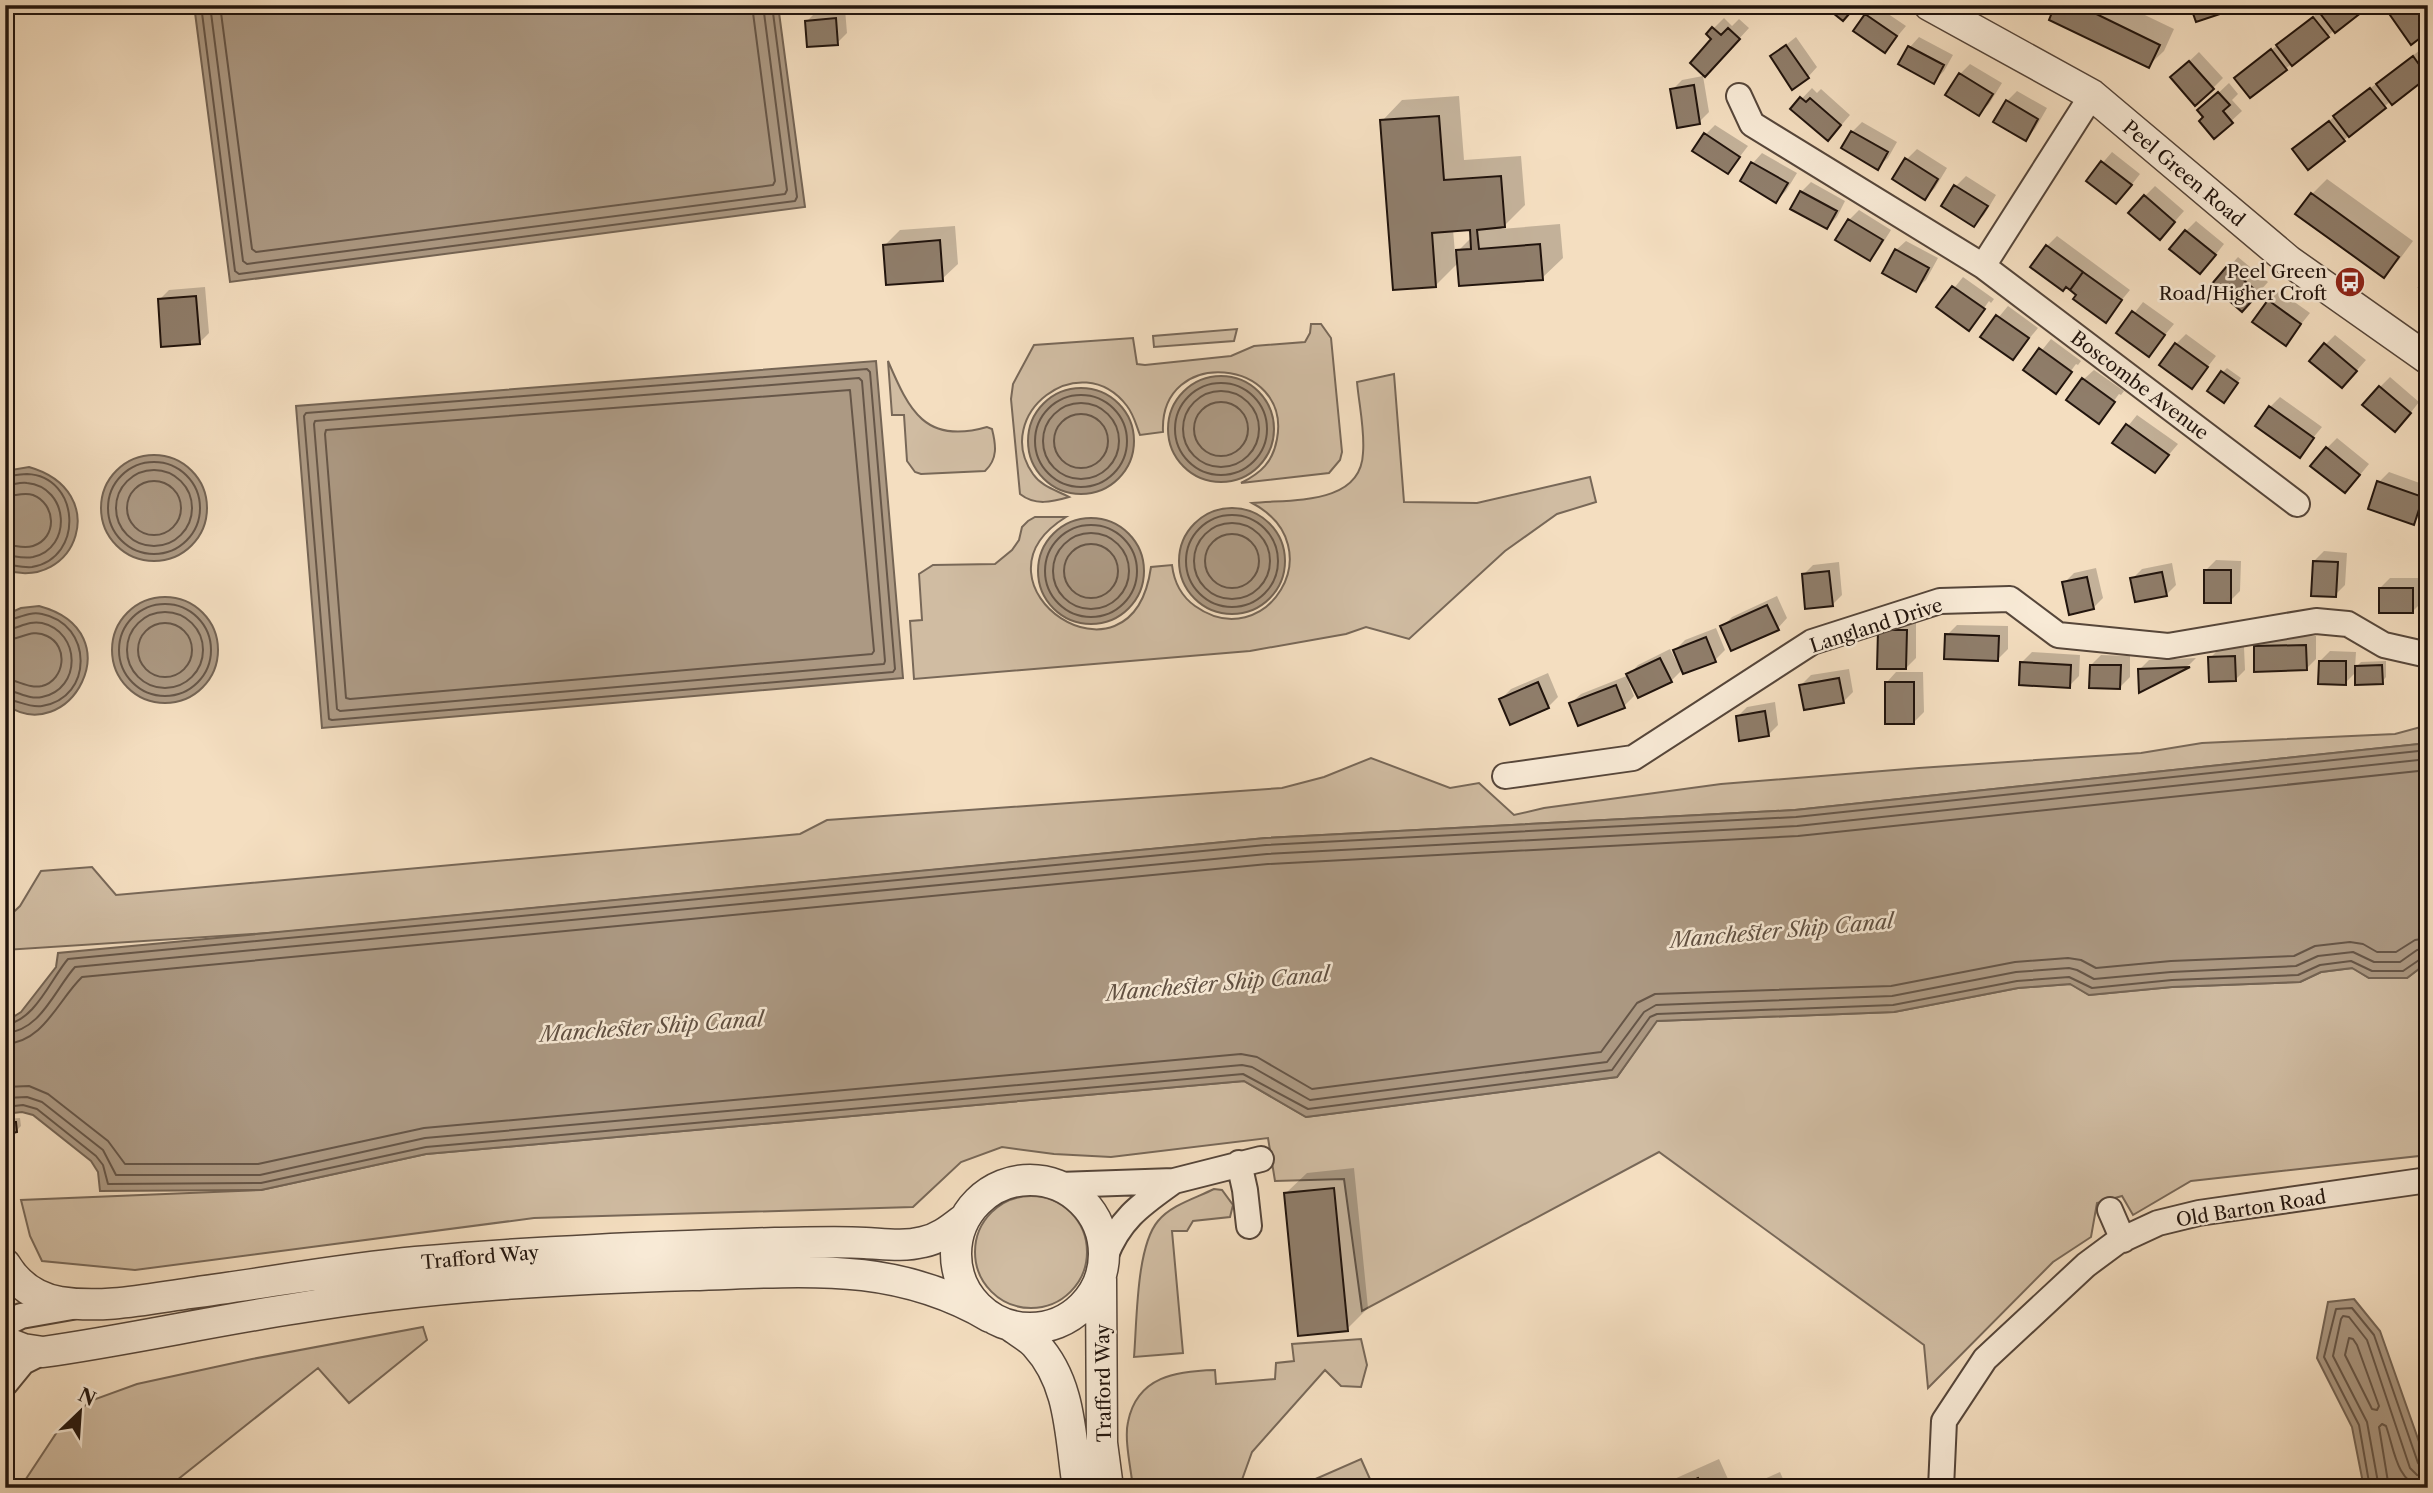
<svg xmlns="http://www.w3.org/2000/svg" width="2433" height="1493" viewBox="0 0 2433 1493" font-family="'Libre Caslon Text',serif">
	<rect width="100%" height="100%" fill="#f4dec0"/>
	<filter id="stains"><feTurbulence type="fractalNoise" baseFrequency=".00286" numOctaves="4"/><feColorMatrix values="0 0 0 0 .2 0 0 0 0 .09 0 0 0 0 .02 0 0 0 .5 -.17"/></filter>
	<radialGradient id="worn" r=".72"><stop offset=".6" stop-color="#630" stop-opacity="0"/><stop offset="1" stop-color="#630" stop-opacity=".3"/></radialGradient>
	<path fill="#d0bca2" stroke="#786858" stroke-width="2" d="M1311 324H1321L1331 338 1342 452 1340 460 1329 473 1241 483C1261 473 1273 462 1277 439 1292 358 1159 345 1163 432L1140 435C1136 425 1134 415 1127 406 1080 345 991 415 1033 474 1042 487 1056 490 1069 497 1052 502 1035 506 1020 494L1011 399 1013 384 1034 345 1133 338 1137 364 1145 365 1231 356 1254 346 1305 342 1310 333Z
		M1237 329 1234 341 1154 347 1153 336Z
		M888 361C909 410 925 445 987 427L992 429C996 445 998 459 985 471L921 474 915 472 907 461 904 415H892Z
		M1394 374 1404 502 1477 503 1590 477 1596 502 1557 514 1505 551 1409 639 1366 627 1346 634 1250 651 914 679 910 621 922 620 919 574 933 565 995 564 1012 550 1019 540 1022 527 1028 521 1035 517H1066C958 584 1132 703 1151 567L1172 565C1174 582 1181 596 1195 606 1265 656 1335 547 1252 503 1290 499 1361 506 1363 453 1365 430 1359 405 1357 382Z
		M2428 725V743L1795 810 1266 838 283 932 5 950V920L20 906 41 871 92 867 116 895 800 834 827 820 1282 788 1324 777 1371 758 1450 788 1479 783 1514 815 1544 808 1721 784 1919 768 2141 753 2202 743 2395 734Z
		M2428 962V1155L2191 1181 2133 1215 2122 1196 2097 1203 2091 1237 2053 1262 1928 1388 1924 1345 1659 1152 1362 1311 1344 1179 1275 1181 1268 1138 1111 1157 1054 1154 1002 1147 961 1162 913 1207 534 1218 135 1270 42 1261 30 1236 21 1200 261 1190 426 1154 1244 1081 1306 1117 1617 1077 1656 1021 1894 1012 2018 988 2071 984 2089 995 2172 987 2300 982 2321 972 2353 968 2369 978H2407Z
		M1214 1189 1222 1190 1233 1205 1230 1217 1193 1221 1187 1231H1172L1183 1353 1134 1357C1137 1322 1136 1247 1158 1221 1171 1205 1196 1198 1214 1189Z
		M975 1252a56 56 0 1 1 112 0a56 56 0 1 1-112 0Z
		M423 1327 427 1340 349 1403 318 1368 167 1488H20L59 1429 90 1401 137 1384 252 1359Z
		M1361 1339 1367 1365 1361 1387 1341 1386 1325 1370 1252 1452 1239 1488H1133C1131 1469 1124 1439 1128 1422 1137 1376 1177 1371 1215 1370L1216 1384 1275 1379 1276 1363 1294 1361 1292 1344Z
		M1361 1459 1374 1488H1295Z"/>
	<path fill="#ac9983" stroke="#746454" stroke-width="2" d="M194 5H778L805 207 230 282Z
		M876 361 903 678 322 728 296 406Z
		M1168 429a53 53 0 1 1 106 0a53 53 0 1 1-106 0Z
		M1028 441a53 53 0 1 1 106 0a53 53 0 1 1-106 0Z
		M101 508a53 53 0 1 1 106 0a53 53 0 1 1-106 0Z
		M29 467C113 491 77 592 5 570V471Z
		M1179 561a53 53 0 1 1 106 0a53 53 0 1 1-106 0Z
		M1038 571a53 53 0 1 1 106 0a53 53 0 1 1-106 0Z
		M112 650a53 53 0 1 1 106 0a53 53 0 1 1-106 0Z
		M39 606C136 632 68 750 5 704V615L21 608Z
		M2428 743V962L2407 978H2369L2352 968 2321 972 2300 982 2172 987 2089 995 2070 984 2018 988 1894 1012 1657 1021 1617 1077 1306 1117 1244 1081 426 1154 261 1190 100 1191 98 1172 91 1161 33 1115 22 1112 5 1114V1018L13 1017 21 1012 56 967 58 953 1266 838 1795 810Z
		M2354 1299 2380 1331 2424 1456 2425 1488H2364L2352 1427 2317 1358 2328 1302Z"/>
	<path fill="#0003" fill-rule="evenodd" d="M1875 5 1906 26 1885 51 1855 30Z
		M2057 5H2124L2174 29 2164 51 2148 66Z
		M2386 5H2428V30Z
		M2324 8 2334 30 2328 36 2285 69 2236 78Z
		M845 9 847 33 837 43 807 21 817 11Z
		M1724 18 1732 26 1739 19 1749 28 1715 65 1714 39 1708 34Z
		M1796 37 1817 67 1808 77 1772 56Z
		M1919 37 1953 55 1944 71 1934 81 1901 63 1910 47Z
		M2424 47 2428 53V75L2391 101 2344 140 2295 149 2346 107Z
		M2199 52 2223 78 2213 88 2182 68Z
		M1970 64 2002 83 1989 104 1979 114 1948 94 1960 74Z
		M1703 76 1709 112 1699 122 1672 90 1682 80Z
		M2229 83 2238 94 2232 100 2242 111 2214 137 2205 117 2210 101Z
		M1812 88 1817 93 1821 89 1850 115 1838 129 1792 109Z
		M2017 91 2047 108 2035 129 2025 139 2007 101Z
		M1459 96 1464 160 1521 156 1525 205 1501 229 1560 224 1563 258 1542 278 1459 262 1436 285 1382 121 1402 100ZM1471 228 1472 237 1455 254 1453 229Z
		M1862 122 1897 142 1888 158 1878 167 1843 147 1852 132Z
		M1715 125 1748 146 1728 172 1705 135Z
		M1917 149 1947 168 1935 188 1925 198 1894 178 1907 159Z
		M2112 152 2140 174 2126 192 2088 180Z
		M1762 153 1797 173 1786 191 1776 201 1742 180 1753 163Z
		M1966 176 1996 195 1984 215 1974 225 1943 205 1956 186Z
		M2327 179 2413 241 2399 260 2383 276 2312 194Z
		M1811 182 1845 201 1837 217 1827 227 1801 192Z
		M2155 186 2184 211 2169 228 2145 196Z
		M1859 210 1891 230 1879 249 1870 259 1849 220Z
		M2196 221 2224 244 2210 262 2186 231Z
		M955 226 958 264 942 279 885 245 900 230Z
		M2057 236 2130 290 2105 320 2078 294 2047 246Z
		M1906 241 1938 258 1926 280 1916 289 1896 250Z
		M2238 257 2268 282 2252 300 2213 285Z
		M1963 277 1994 299 1991 303 1989 301 1975 321H1977L1969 329 1939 307Z
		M205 287 209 333 199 343 159 300 169 290Z
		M2279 291 2310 313 2286 343 2269 301Z
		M2143 302 2174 324 2149 354 2119 333Z
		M2008 306 2038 328 2013 358 1983 336Z
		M2186 334 2216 356 2192 387 2176 344Z
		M2335 335 2366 360 2352 376 2325 345Z
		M2051 339 2081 361 2078 365 2076 364 2062 383H2065L2056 391 2026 370Z
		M2227 368 2241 378 2228 396 2223 372Z
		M2094 370 2124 391 2121 395 2119 394 2105 413H2108L2099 422 2084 379Z
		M2390 377 2419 402 2405 420 2380 387Z
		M2280 397 2322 427 2299 455 2270 407Z
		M2137 415 2178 444 2155 471 2115 442Z
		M2428 435V451L2420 447Z
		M2337 438 2369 464 2355 481 2327 448Z
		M2389 472 2428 486V500L2423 513 2413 523 2379 482Z
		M2324 551 2347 553 2345 585 2335 595 2314 561Z
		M2216 560 2241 561 2240 591 2230 601 2206 570Z
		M1839 562 1842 595 1832 605 1803 575 1813 565Z
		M2172 563 2176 585 2166 595 2132 579 2142 569Z
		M2096 568 2103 598 2093 608 2064 583 2074 573Z
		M2390 578H2422V602L2412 612 2380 588Z
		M1777 596 1787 618 1778 628 1722 627 1732 617Z
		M1916 620V658L1906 668 1880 630Z
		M1957 625 2008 626V649L1998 659 1947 635Z
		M1716 628 1725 650 1715 660 1683 669 1671 681 1627 678 1634 696 1624 706 1571 703 1581 694 1629 675 1638 665 1670 649 1680 668 1682 667 1675 650 1685 640Z
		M2316 636V659L2306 669 2255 647 2265 637Z
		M2244 647 2245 670 2235 680 2210 658 2220 648Z
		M2330 651 2356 652 2355 668 2361 662 2386 661V677L2382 682 2357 671 2345 683 2320 661Z
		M2032 652 2080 655 2079 676 2069 686 2022 662Z
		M2101 655 2130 656V677L2120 687 2091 665Z
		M2196 658 2189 665 2140 690 2139 670 2149 660Z
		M1849 669 1853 692 1843 702 1801 685 1811 675Z
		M1896 672H1923L1924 712 1914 722 1887 682Z
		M1548 673 1558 697 1548 707 1501 699 1511 689Z
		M1775 702 1778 725 1768 735 1737 717 1747 707Z
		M20 1118 21 1126 17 1130 5 1133V1119Z
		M1354 1168 1368 1308 1347 1329 1286 1193 1307 1173Z
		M1719 1459 1732 1488H1664L1672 1480Z
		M1780 1472 1787 1488H1744Z"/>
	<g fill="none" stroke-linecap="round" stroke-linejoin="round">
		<path stroke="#665648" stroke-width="2" d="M201 5 235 271 239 274 795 201 797 197 772 5
			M210 5 243 261 247 264 785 194 787 190 763 5
			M220 5 252 249 256 252 773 185 775 181 752 5
			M867 369 870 372 895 669 893 672 332 720 329 719 304 416 306 413Z
			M859 378 862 381 885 661 884 664 340 711 337 709 314 424 315 421Z
			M1175 429a46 46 0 1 1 92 0a46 46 0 1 1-92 0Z
			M850 390 874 651 872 654 350 699 346 698 325 434 326 430Z
			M1183 429a38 38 0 1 1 76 0a38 38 0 1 1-76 0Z
			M1035 441a46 46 0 1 1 92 0a46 46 0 1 1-92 0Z
			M1194 429a27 27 0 1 1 54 0a27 27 0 1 1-54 0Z
			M1043 441a38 38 0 1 1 76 0a38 38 0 1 1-76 0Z
			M1054 441a27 27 0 1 1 54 0a27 27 0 1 1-54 0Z
			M108 508a46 46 0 1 1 92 0a46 46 0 1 1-92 0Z
			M116 508a38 38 0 1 1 76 0a38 38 0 1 1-76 0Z
			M5 477C12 476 19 474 27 474 80 476 85 558 32 567 23 568 14 565 5 564
			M127 508a27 27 0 1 1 54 0a27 27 0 1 1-54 0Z
			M5 485C12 485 20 482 27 483 69 487 73 548 33 557 23 559 15 556 5 555
			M5 496C15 496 24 492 33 495 56 504 58 538 33 546 23 549 15 545 5 545
			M1186 561a46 46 0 1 1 92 0a46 46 0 1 1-92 0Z
			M1194 561a38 38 0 1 1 76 0a38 38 0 1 1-76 0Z
			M1045 571a46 46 0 1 1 92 0a46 46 0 1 1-92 0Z
			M1053 571a38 38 0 1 1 76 0a38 38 0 1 1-76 0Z
			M1205 561a27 27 0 1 1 54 0a27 27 0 1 1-54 0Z
			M1064 571a27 27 0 1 1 54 0a27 27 0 1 1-54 0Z
			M119 650a46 46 0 1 1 92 0a46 46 0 1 1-92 0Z
			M127 650a38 38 0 1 1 76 0a38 38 0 1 1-76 0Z
			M5 621C18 619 28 611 42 614 93 624 94 698 42 706 28 708 18 700 5 699
			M138 650a27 27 0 1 1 54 0a27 27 0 1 1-54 0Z
			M5 630C18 629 28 620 42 623 81 632 82 689 42 697 28 700 18 691 5 690
			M5 640C20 640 32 628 47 636 69 646 65 680 42 686 29 689 18 680 5 679
			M5 1024C34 1023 52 977 68 959L1266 845 1796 817 2428 750
			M5 1033C40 1032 55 989 75 967L1267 854 1797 826 2428 759
			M5 1044C44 1042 58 1000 82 977L1268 864 1798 836 2428 770
			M5 1087 29 1086 48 1094 108 1141 125 1164H258L424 1128 1241 1054 1257 1057 1312 1089 1601 1052 1637 1003 1655 994 1891 986 2015 962 2068 958 2081 960 2096 968 2171 961 2294 956 2315 946 2350 942 2363 944 2377 952H2396L2415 940 2428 938
			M5 1098 27 1097 42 1102 103 1150 116 1175H260L425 1138 1242 1065 1252 1067 1310 1100 1607 1062 1644 1012 1656 1005 1892 996 2016 972 2069 968 2077 970 2094 979 2171 972 2296 966 2318 956 2353 952 2374 962H2400L2417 950 2428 948
			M5 1107 23 1105 37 1109 96 1156 103 1165 108 1184 261 1183 426 1147 1243 1074 1308 1109 1612 1070 1650 1017 1657 1014 1893 1005 2017 981 2069 977 2092 988 2172 980 2298 975 2320 965 2351 961 2372 971H2403L2422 958 2428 957
			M2349 1338 2353 1339 2357 1345 2379 1406 2377 1410 2372 1409 2345 1355Z
			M2370 1488 2359 1425 2324 1357 2336 1309 2352 1308 2374 1335 2418 1463 2422 1468 2428 1469
			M2379 1488 2367 1422 2333 1356 2341 1319 2343 1316 2349 1317 2367 1340 2410 1468 2417 1475 2428 1477
			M2389 1488 2379 1427 2382 1424 2386 1426C2394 1448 2396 1481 2422 1488"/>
	</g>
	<path fill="#8f7d6a" stroke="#21140d" stroke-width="2" d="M1823 5H1855L1856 6 1843 21Z
		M2055 5H2078L2160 45 2149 68 2049 20Z
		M2190 5H2244V6L2196 22Z
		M2328 5H2371L2335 33 2319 12Z
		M2383 5H2414L2428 23V32L2411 45Z
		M1865 14 1897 36 1885 53 1853 31Z
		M2313 17 2329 37 2292 66 2276 45Z
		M836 18 838 45 807 47 805 21Z
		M1712 27 1721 35 1728 28 1740 39 1705 77 1690 63 1711 39 1706 34Z
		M1786 45 1809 78 1792 90 1770 56Z
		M1908 46 1944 65 1934 84 1898 64Z
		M2271 49 2287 70 2250 98 2234 78Z
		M2413 56 2428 77 2392 105 2376 84Z
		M2189 61 2214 89 2195 106 2170 77Z
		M1959 73 1993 94 1979 116 1945 95Z
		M1694 85 1700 124 1677 128 1670 89Z
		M2370 88 2386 108 2349 137 2333 116Z
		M2218 92 2230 105 2223 111 2233 123 2214 139 2199 121 2203 117 2197 110Z
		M1800 97 1806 102 1810 98 1841 125 1828 141 1790 109Z
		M2006 100 2038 119 2026 141 1993 122Z
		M1439 116 1444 180 1501 176 1505 227 1477 230 1479 249 1540 244 1543 280 1459 286 1456 250 1471 249 1470 230 1432 233 1436 287 1393 290 1380 120Z
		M2329 121 2345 141 2308 170 2292 149Z
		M1851 131 1888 152 1878 170 1841 148Z
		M1704 133 1740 157 1728 174 1692 151Z
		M1905 158 1938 179 1925 200 1892 179Z
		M2101 161 2132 185 2116 204 2086 181Z
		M1751 162 1788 183 1776 203 1740 181Z
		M1954 185 1988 206 1974 227 1941 206Z
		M1800 191 1837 211 1827 229 1790 209Z
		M2311 193 2399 257 2384 278 2295 214Z
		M2144 195 2175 222 2160 240 2128 213Z
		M1848 219 1883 240 1870 261 1835 240Z
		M2185 230 2216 255 2200 274 2169 249Z
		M940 240 943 281 886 285 883 245Z
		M2046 245 2083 272 2070 290 2066 287 2063 291 2030 267Z
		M1895 249 1929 268 1916 292 1882 273Z
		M2428 249V290L2419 287Z
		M2227 266 2259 293 2242 312 2211 285Z
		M2083 272 2122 300 2106 323 2073 299 2076 295 2070 290Z
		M1952 286 1985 309 1969 331 1936 307Z
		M196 296 200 344 161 347 158 299Z
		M2268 300 2301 324 2286 346 2252 322Z
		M2132 311 2165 335 2149 357 2116 333Z
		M1996 315 2029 338 2013 360 1980 337Z
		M2175 343 2208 367 2192 389 2159 365Z
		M2324 343 2357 371 2342 388 2309 361Z
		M2039 348 2072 372 2056 394 2023 370Z
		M2221 371 2238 383 2224 403 2207 391Z
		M2082 378 2115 402 2099 424 2066 400Z
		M2379 386 2411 413 2395 432 2362 405Z
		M2269 406 2314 438 2300 458 2255 426Z
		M2126 424 2169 455 2155 473 2112 443Z
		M2326 447 2360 475 2345 493 2310 466Z
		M2377 481 2423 497 2414 525 2368 509Z
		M2313 561 2338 562 2336 597 2311 596Z
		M2204 570H2231V603H2204Z
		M1829 571 1833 606 1805 609 1802 574Z
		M2162 572 2167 596 2135 602 2130 578Z
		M2087 577 2094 609 2069 615 2062 582Z
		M2379 588H2413V613H2379Z
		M1767 605 1779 630 1731 651 1720 626Z
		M1878 630H1907L1906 669H1877Z
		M1945 634 1999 636 1998 661 1944 659Z
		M1706 637 1716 662 1683 674 1673 650Z
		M2306 645 2307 670 2254 672V646Z
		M2235 656 2236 681 2209 682 2208 657Z
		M1660 658 1672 682 1638 698 1626 674Z
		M2319 661H2346V685L2318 684Z
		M2020 662 2071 665 2070 688 2019 685Z
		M2090 665H2121L2120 689 2089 688Z
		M2382 665 2383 684 2355 685V666Z
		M2190 667 2139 693 2138 669Z
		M1839 678 1844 703 1804 710 1799 685Z
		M1538 682 1549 708 1510 725 1499 699Z
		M1885 682H1914V724H1885Z
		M1616 685 1625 708 1578 726 1569 703Z
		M1765 711 1769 736 1739 741 1736 716Z
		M5 1122H16L17 1132 5 1135Z
		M1334 1188 1348 1331 1298 1336 1284 1193Z
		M1698 1478 1703 1488H1677Z"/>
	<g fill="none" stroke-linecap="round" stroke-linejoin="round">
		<g stroke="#56463a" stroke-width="28">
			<path id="minor" d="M1739 96 1752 124 1983 266 2297 504
				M1983 266 2092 95
				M1505 776 1633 758 1812 642 1940 601 2010 599 2058 635 2168 646 2316 621 2348 624 2384 645 2428 655
				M1239 1163 1245 1190 1249 1226
				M1059 1185 1174 1181 1261 1159
				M2110 1210 2123 1240
				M1105 1257C1120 1218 1142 1204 1174 1181
				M5 1324 21 1316 72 1307
				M5 1384 23 1362 43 1352
				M1941 1488 1944 1421 1985 1359 2086 1265 2117 1242 2158 1223 2199 1213 2428 1180"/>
		</g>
		<g stroke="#56463a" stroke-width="33">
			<path id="tertiary" d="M1929 5 2092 95 2289 261 2428 359
				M956 1254a74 74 0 1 1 148 0a74 74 0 1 1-148 0Z
				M5 1264C17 1284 36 1298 60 1302 103 1309 148 1299 191 1293 266 1283 341 1269 416 1262 536 1251 655 1247 775 1243 805 1243 836 1241 865 1243 885 1244 903 1247 923 1242 939 1239 951 1229 964 1219
				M1101 1279 1102 1443 1108 1488
				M1011 1326C1019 1332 1030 1338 1036 1345 1072 1384 1070 1438 1078 1488
				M5 1342 23 1349 43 1352C128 1340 212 1321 298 1308 428 1286 560 1279 692 1275 800 1272 893 1260 990 1317"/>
		</g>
		<use href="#minor" stroke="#f8ead6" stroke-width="24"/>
		<use href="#tertiary" stroke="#f8ead6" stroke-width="30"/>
	</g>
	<defs>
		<g id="bus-disc" transform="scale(1.575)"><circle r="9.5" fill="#8f2418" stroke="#f8ead6"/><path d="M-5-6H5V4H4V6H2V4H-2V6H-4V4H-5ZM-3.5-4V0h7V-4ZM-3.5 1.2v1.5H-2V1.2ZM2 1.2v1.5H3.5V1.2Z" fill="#fff"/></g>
	</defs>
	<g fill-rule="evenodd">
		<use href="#bus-disc" x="2350" y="282"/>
	</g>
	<g text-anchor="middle" stroke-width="5" stroke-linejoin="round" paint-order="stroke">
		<g font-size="19" fill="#21140d" stroke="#f8ead6">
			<text transform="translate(2184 173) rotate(40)" y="7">Peel Green Road</text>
			<text transform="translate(2140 385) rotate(37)" y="7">Boscombe Avenue</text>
			<text transform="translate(1876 625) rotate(-18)" y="7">Langland Drive</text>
			<text transform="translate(2251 1208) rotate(-9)" y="7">Old Barton Road</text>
			<text transform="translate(480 1257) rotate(-5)" y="7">Trafford Way</text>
			<text transform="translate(1103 1383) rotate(-91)" y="7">Trafford Way</text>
		</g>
		<g font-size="19" fill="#21140d" stroke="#f8ead6" text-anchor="end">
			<text x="2327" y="278">Peel Green<tspan x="2327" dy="22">Road/Higher Croft</tspan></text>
		</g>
		<g font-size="21" font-style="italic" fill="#605042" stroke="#f8ead6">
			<text transform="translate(1782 931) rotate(-5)" y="7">Manchester Ship Canal</text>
			<text transform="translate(1218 984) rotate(-5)" y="7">Manchester Ship Canal</text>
			<text transform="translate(652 1027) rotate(-4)" y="7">Manchester Ship Canal</text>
		</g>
	</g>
	<rect width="2433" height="1493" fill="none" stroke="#f4dec0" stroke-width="28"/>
	<rect x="7" y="7" width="2419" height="1479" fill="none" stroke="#21140d" stroke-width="3.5"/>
	<rect x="14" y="14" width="2405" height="1465" fill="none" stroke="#21140d" stroke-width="2"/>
	<g transform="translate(80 1412) rotate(25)" stroke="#f8ead6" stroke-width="5" paint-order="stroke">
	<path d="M0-5L12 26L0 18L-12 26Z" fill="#21140d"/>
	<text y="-10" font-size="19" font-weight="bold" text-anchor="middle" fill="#21140d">N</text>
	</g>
	<rect width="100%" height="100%" filter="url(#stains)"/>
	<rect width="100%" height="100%" fill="url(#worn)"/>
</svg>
